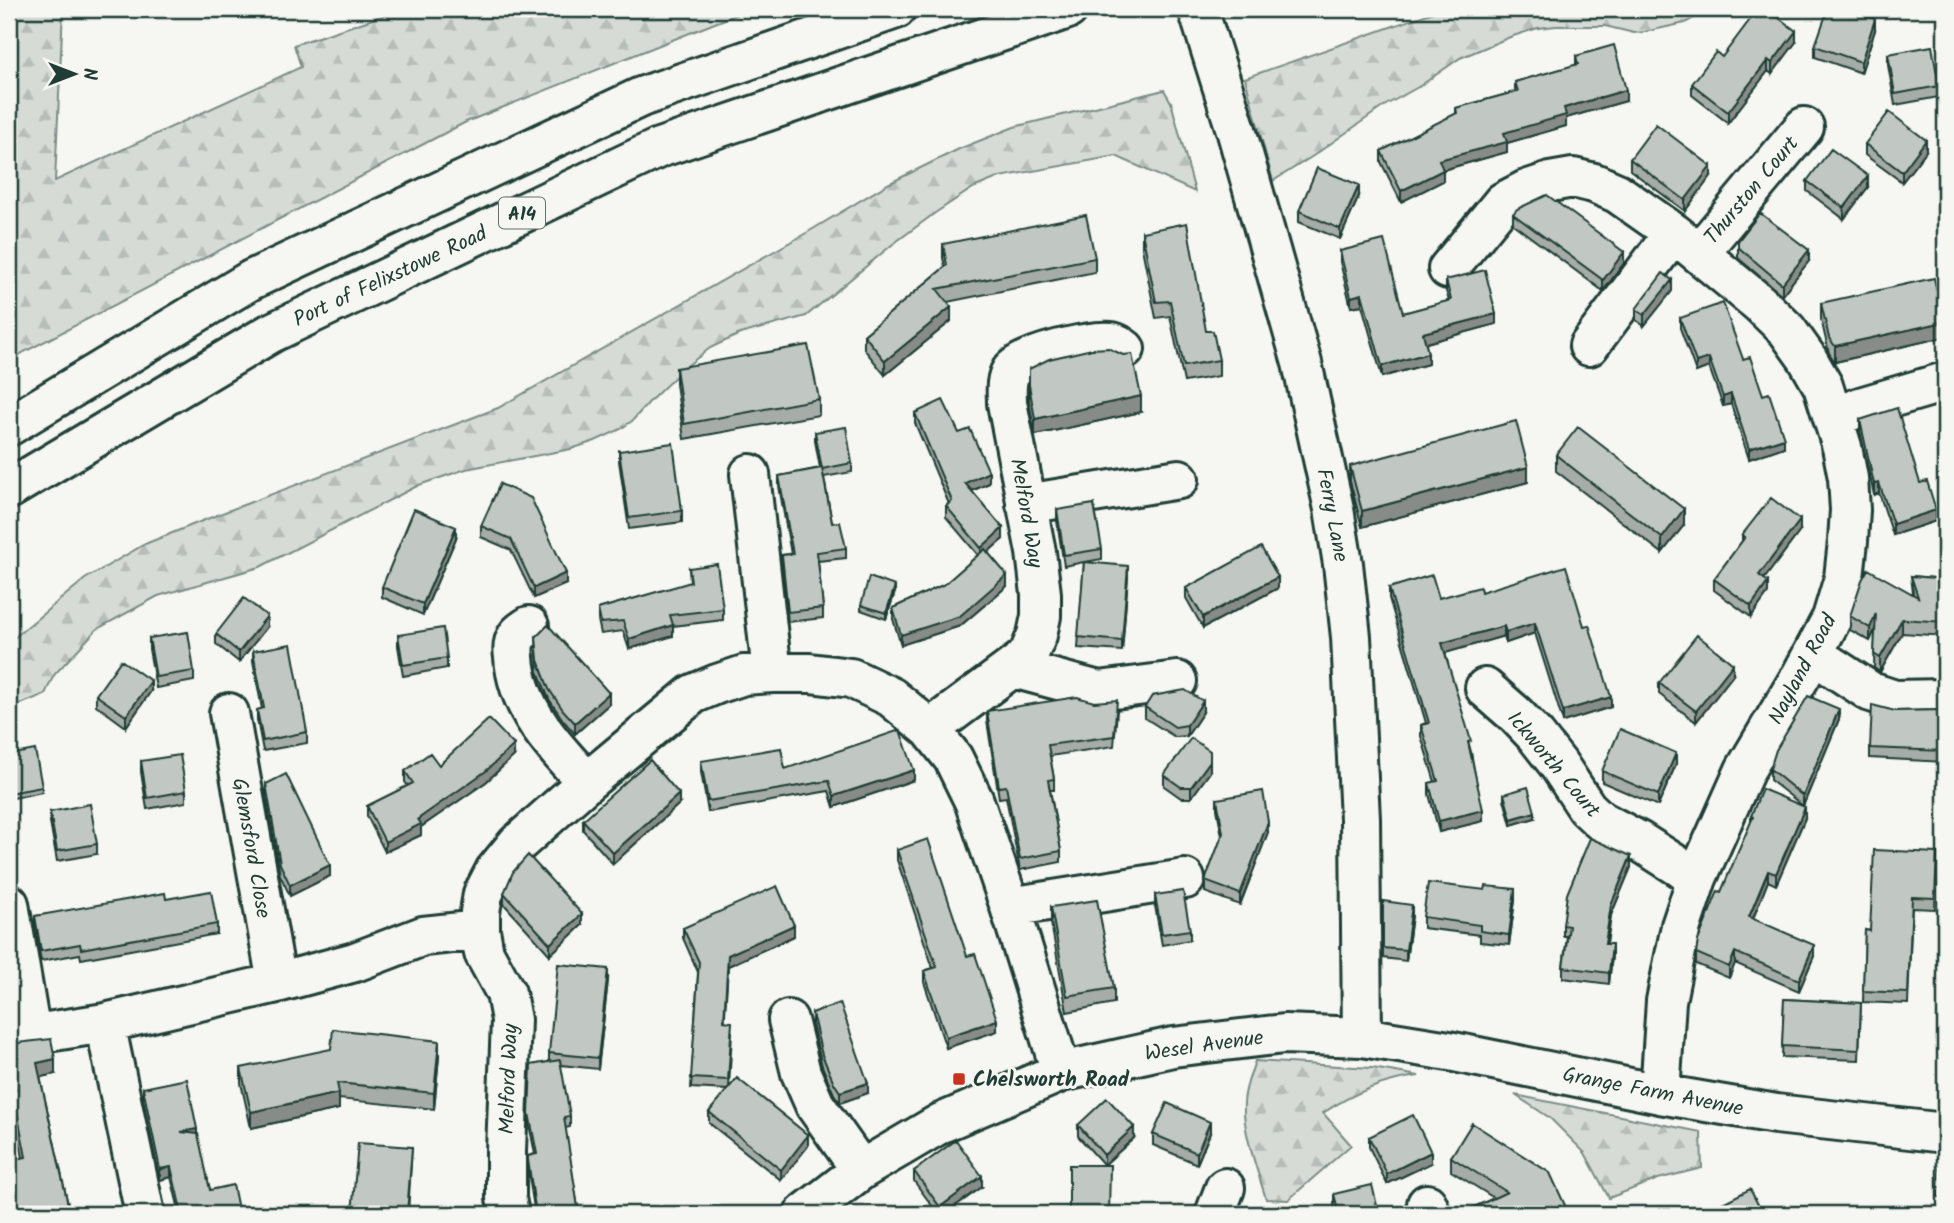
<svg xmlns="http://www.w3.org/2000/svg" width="1954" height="1223" viewBox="0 0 1954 1223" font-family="Kalam,sans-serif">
	<defs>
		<pattern id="forest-firs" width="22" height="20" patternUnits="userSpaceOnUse" patternTransform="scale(1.75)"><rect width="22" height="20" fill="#d6dbd6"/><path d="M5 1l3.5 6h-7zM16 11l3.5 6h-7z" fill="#b7bdb8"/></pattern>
	</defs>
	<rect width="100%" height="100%" fill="#f6f6f2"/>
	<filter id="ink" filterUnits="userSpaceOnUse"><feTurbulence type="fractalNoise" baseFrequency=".0143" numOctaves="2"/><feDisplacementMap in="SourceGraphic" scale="14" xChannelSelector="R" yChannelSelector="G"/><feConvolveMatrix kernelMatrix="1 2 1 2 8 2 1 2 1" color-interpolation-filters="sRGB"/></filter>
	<g filter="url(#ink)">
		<path fill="url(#forest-firs)" stroke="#7a8c85" stroke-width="2" d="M9 9H63L55 181 301 67 294 45 403 9H750L466 122 24 352 9 362V90L13 83 9 46Z
			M1442 9H1709L1685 23 1644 32 1634 33 1605 26H1556L1538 28 1510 37 1460 58 1420 86 1384 106 1313 156 1273 181 1245 78Z
			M1164 90 1171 102 1195 192 1116 156 1000 177 973 188 935 213 893 244 806 316 740 334 710 348 683 369 651 400 632 421 619 430 595 441 571 449 466 469 419 485 260 567 158 596 97 629 54 675 45 694 9 709V642L85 579 145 544 217 515 498 408 808 232 888 184 959 149 1014 127Z
			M1255 1061 1372 1068 1419 1076C1384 1080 1353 1093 1323 1113L1351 1145 1288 1200 1266 1199C1258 1171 1242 1131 1244 1103 1244 1089 1251 1074 1255 1061Z
			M1515 1095 1701 1132 1702 1168 1658 1179 1609 1198 1585 1153 1550 1118Z"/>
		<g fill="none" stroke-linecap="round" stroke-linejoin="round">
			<g stroke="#1f3d34" stroke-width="44">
				<path id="minor" d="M1198 9 1237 133 1302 363 1334 509 1343 564 1351 637 1360 819 1362 1037
					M1699 253 1804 127
					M1448 269 1503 202 1526 190 1550 182 1573 178 1594 183 1617 193 1674 233 1759 303 1787 330 1807 358 1823 386 1842 447 1848 478 1850 510 1848 541 1844 578 1832 618 1802 674 1745 770 1697 878 1681 926 1666 1001 1660 1094
					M1589 346 1674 233
					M1834 418 1860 407 1945 382
					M750 474 772 673
					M1026 504 1179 479
					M529 626C525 629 519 632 517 636 513 642 513 651 514 657 517 708 554 747 587 782
					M1813 654 1871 692 1895 700 1945 699
					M1013 668 1099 691 1177 681
					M1485 688 1515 714 1536 736 1558 764 1587 808 1601 821 1639 841 1697 878
					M229 713 277 983
					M930 729 1028 656 1037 635 1041 616V594L1036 552 1007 403C1007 392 1005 381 1011 371 1022 355 1091 340 1111 342 1117 342 1120 346 1125 349
					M9 904 31 1035
					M1010 907 1185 879
					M788 1020 801 1073 815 1105 861 1170
					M105 1023 145 1214
					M9 1038 105 1023 277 983 355 962 423 936 480 930
					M1427 1204 1431 1214
					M509 1214 506 1198V1151L511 1020 506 993 484 953 480 930V912L483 894 495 871 517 844 587 782 693 694 717 684 744 675 772 673H810L851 678 891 697 930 729 953 758 974 801 1010 907 1061 1072
					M804 1214 861 1170 941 1123 1061 1072 1173 1047 1284 1034 1362 1037 1449 1051 1660 1094 1776 1114 1945 1133
					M1215 1214 1225 1188"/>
			</g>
			<g stroke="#1f3d34" stroke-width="44">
				<path id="highway" d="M9 426 251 280 641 97 896 9
					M9 489 271 333 659 148 1068 9"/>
			</g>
			<use href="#minor" stroke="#f6f6f2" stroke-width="38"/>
			<use href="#highway" stroke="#f6f6f2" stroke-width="38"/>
		</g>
		<path fill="#a6aca8" stroke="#1f3d34" stroke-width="2" d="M1875 30 1861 73 1815 57V46Z
			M1796 42 1772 74 1768 71 1728 123 1692 95V84L1722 57Z
			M1888 54 1939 86V97L1895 105 1888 65Z
			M1576 56 1626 101 1566 118V126L1507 143V152L1443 170V181L1401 202 1381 162V151L1456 114V108L1515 92V82L1576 65Z
			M1865 144 1926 151 1902 182 1865 155Z
			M1630 159 1711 176 1685 211 1630 170Z
			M1807 181 1868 187 1844 219 1807 191Z
			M1359 196 1340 239 1299 222V211Z
			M1513 214 1624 263 1603 291 1513 224Z
			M1142 232 1206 331 1219 360V376L1184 382 1170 316 1156 318 1142 248Z
			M1738 241 1809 261 1782 295 1738 258Z
			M943 244 1095 258V272L947 302 951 321 885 375 864 349V335L945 267 943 258Z
			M1340 251 1403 313 1449 301 1446 291V280L1496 324 1426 343 1428 364 1382 377 1362 305 1351 307 1340 262Z
			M1672 291 1644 326 1636 320V309Z
			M1821 303 1944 337 1835 362 1829 353 1821 319Z
			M1680 318 1743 359 1763 395 1784 447 1749 459 1731 404 1723 406 1709 367 1696 372 1680 328Z
			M676 368 819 399V415L684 439 676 384Z
			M1029 369 1141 412 1035 435 1029 401Z
			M915 413 959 433 989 483 972 491 1003 539 988 552 1007 586 960 626 901 645 893 619V608L945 584 978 555 946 517V506L949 504 915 423Z
			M1860 420 1920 483 1936 521 1893 535 1879 493 1874 495 1860 431Z
			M815 432 852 463V472L824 477 832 523 846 548V558L818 561 823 608V618L788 622 782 565V555L791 554 779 486V476L820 468 815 441Z
			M619 451 682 511V522L629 529 619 461Z
			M1556 455 1684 525 1662 553 1556 471Z
			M1350 466 1528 482 1362 527 1350 481Z
			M500 484 566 584 534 598 511 550 481 537V526Z
			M1057 510 1102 549V559L1085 562 1128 576 1122 651 1078 648 1084 562 1064 566 1057 521Z
			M1800 531 1764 579 1768 593 1751 617 1714 590V579L1742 541V535Z
			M456 538 423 615 382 597V587Z
			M689 568 723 609V620L673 626V636L629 649 623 631 601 634 598 620V609L690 583Z
			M1911 576 1945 579V636L1902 633 1880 672 1874 668 1875 629 1870 641 1850 630V616L1913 593Z
			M1186 588H1278L1203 628 1186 598Z
			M1389 588 1439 598 1481 592 1584 626 1611 707 1563 722 1535 633 1506 643 1504 636 1445 653 1471 752 1483 821 1439 832 1429 794V783L1435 782 1421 736V725L1426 723 1389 598Z
			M895 592 886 619 861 610V605Z
			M267 627 239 662 216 644V634Z
			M398 635 447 658V668L403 676 398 646Z
			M536 637 609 704 575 734 563 720 549 699 538 671Z
			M149 638 194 671V681L156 688 149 649Z
			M253 651 307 732V743L263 751 257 720V710L262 709 253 661Z
			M1733 675 1696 722 1659 694V683Z
			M151 691 126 727 96 705V695Z
			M1145 707 1203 712 1187 736 1175 737 1145 718Z
			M1945 710V762L1870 758V748L1895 711Z
			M987 711H1117L1114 746 1050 756 1054 779V790H1050L1061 851V862L1020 870 1006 797 999 798 987 721Z
			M1839 719 1803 806 1770 780V769Z
			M9 755 42 787V792L9 799Z
			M514 756 486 782 421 827V835L385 852 367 816V806L408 786 405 782V771L439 765Z
			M141 761 186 791V802L147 809 141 772Z
			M701 761 785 769 914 780 834 807 829 791 708 812 701 772Z
			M1676 764 1658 806 1602 782V771Z
			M1210 772 1191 798H1181L1164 786V775Z
			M266 784 330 876 290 896 280 875 266 795Z
			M1504 794 1535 818 1511 825 1504 799Z
			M1217 799 1268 832 1240 905 1205 892V881L1222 836 1217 809Z
			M679 804 613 864 583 830V820Z
			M50 812 97 844V854L57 861 50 822Z
			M1751 816 1805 818 1776 885 1768 881 1753 919 1814 956 1799 991 1735 963 1729 978 1696 964V953L1751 823Z
			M897 850 967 956 997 1031 946 1048 924 982V971L933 968 897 860Z
			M1937 853 1935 909 1912 908 1908 1004 1863 1002 1865 930 1870 931Z
			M1631 867 1611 915 1607 944 1612 955 1609 984 1563 978V967L1567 936H1563V925Z
			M504 893 582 925 550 955 504 904Z
			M1155 895 1190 930V940L1162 945 1155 906Z
			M166 899 217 924V934L81 959 80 954 41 961 35 926V916Z
			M1515 900 1509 945 1480 942V935L1423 928V917Z
			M1383 901 1412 915 1406 961 1383 958Z
			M1051 907 1114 988V1003L1067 1012 1051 923Z
			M683 928 794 936 728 966 724 1021 732 1032 729 1088 808 1146 781 1180 709 1123V1112L727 1090 691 1088 698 972 683 938Z
			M608 980 598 1069 560 1065 570 1116V1127L565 1128 579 1214H535L528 1171V1156L535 1154 529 1124 531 1065 549 1062V1053Z
			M1784 999 1861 1003 1859 1060 1782 1057Z
			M812 1013 868 1093 840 1103 834 1094 822 1066 812 1024Z
			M9 1044 55 1074 40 1077 70 1214 23 1158 13 1106V1091L9 1073Z
			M439 1056 434 1109 339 1099V1109L251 1128 241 1083V1068Z
			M143 1088 197 1134 210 1190 239 1214H180L171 1177 160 1180 143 1099Z
			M1078 1125 1134 1138 1104 1165 1078 1136Z
			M1210 1133 1197 1164 1153 1145V1134Z
			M1369 1137 1431 1163 1387 1184 1369 1147Z
			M1451 1157 1569 1214H1468V1210L1494 1198 1451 1171Z
			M1945 1159V1198L1938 1197V1187Z
			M914 1171 982 1187 944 1214H938L914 1181Z
			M1334 1194 1379 1214H1336L1334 1204Z"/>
		<path fill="#878c88" stroke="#1f3d34" stroke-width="2" d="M1875 19V30L1861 73V62Z
			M1796 31V42L1772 74V63Z
			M1768 60V71L1728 123V112Z
			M1626 90V101L1566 118V126L1507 143V152L1439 171V160L1564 108Z
			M1926 140V151L1902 182V172Z
			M1711 166V176L1685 211V200Z
			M1443 170V181L1401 202V191Z
			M1868 176V187L1844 219V208Z
			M1359 185V196L1340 239V229Z
			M1809 250V261L1782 295V284Z
			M1624 252V263L1603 291V280Z
			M1672 280V291L1644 326V315Z
			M1362 294V305L1351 307V297Z
			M951 307V321L885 375V361Z
			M1496 314V324L1423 344V333Z
			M1944 322V337L1835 362V346Z
			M1428 353V364L1382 377V366Z
			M1709 358V367L1696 372V362Z
			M1731 394V404L1723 406V397Z
			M1141 396V412L1035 435V419Z
			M1784 438V447L1749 459V449Z
			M1528 467V482L1362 527V511Z
			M989 472V483L965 494V483Z
			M1879 483V493L1874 495V484Z
			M1684 509V525L1662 553V538Z
			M1936 510V521L1893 535V524Z
			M1800 520V531L1759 586V575Z
			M456 527V538L423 615V604Z
			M1003 528V539L981 558V548Z
			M1128 566V576L1122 651V641Z
			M566 573V584L534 598V588Z
			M1007 575V586L960 626 901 645V635Z
			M1278 577V588L1203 628V617Z
			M1768 582V593L1751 617V606Z
			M895 586V592L886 619V613Z
			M1876 613V627L1870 641V628Z
			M267 616V627L239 662V652Z
			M1902 619V633L1880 672V658Z
			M1535 623V633L1506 643V632Z
			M673 625V636L629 649V639Z
			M1504 626V636L1442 654V643Z
			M1733 664V675L1696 722V711Z
			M151 681V691L126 727V716Z
			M609 693V704L575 734V723Z
			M1611 697V707L1563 722V711Z
			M1203 701V712L1187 736V725Z
			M1839 709V719L1803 806V796Z
			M514 745V756L486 782 421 827V835L385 852V842L418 819Z
			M1676 753V764L1658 806V795Z
			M1210 761V772L1191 798V787Z
			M914 770V780L834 807V796Z
			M679 794V804L613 864V853Z
			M1805 807V818L1776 885V874Z
			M1483 810V821L1439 832V821Z
			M1535 812V818L1511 825V819Z
			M1268 822V832L1240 905V894Z
			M1631 856V867L1611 915 1605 954V944L1611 905Z
			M330 865V876L290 896V885Z
			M1768 871V881L1749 928V917Z
			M1515 889V900L1509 945V935Z
			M1412 905V915L1406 961V950Z
			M582 914V925L550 955V944Z
			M794 925V936L728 966 724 1032 728 955Z
			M1612 944V955L1609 984V973Z
			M1814 945V956L1799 991V980Z
			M1735 952V963L1729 978V967Z
			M608 969V980L598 1069V1058Z
			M997 1020V1031L946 1048V1037Z
			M439 1041V1056L434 1109V1093Z
			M55 1059V1074L37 1078V1063Z
			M868 1083V1093L840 1103V1092Z
			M339 1093V1109L251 1128V1112Z
			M1210 1122V1133L1197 1164V1153Z
			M1134 1127V1138L1104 1165V1155Z
			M197 1129V1140L181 1132Z
			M808 1135V1146L781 1180V1170Z
			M412 1147 408 1214H407Z
			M1431 1152V1163L1387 1184V1174Z
			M171 1167V1177L160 1180V1169Z
			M982 1176V1187L944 1214H940V1207Z"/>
		<path fill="#c1c8c3" stroke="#1f3d34" stroke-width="2" d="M1758 9H1767L1796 31 1772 63 1768 60 1728 112 1692 84 1716 52 1722 57Z
			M1828 9H1845L1875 19 1861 62 1815 46Z
			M1614 45 1626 90 1564 108 1566 115 1504 133 1507 142 1439 160 1443 170 1401 191 1381 151 1457 113 1456 108 1518 91 1515 82 1578 64 1576 56Z
			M1932 46 1939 86 1895 94 1888 54Z
			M1889 112 1926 140 1902 172 1865 144Z
			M1656 124 1711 166 1685 200 1630 159Z
			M1831 149 1868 176 1844 208 1807 181Z
			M1317 168 1359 185 1340 229 1299 211Z
			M1547 195 1624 252 1603 280 1513 214 1517 209Z
			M1760 213 1809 250 1782 284 1738 247V241Z
			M1086 215 1095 258 937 289 951 307 885 361 864 335 947 265 943 244Z
			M1187 223 1206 331H1213L1219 360 1184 366 1170 301 1156 302 1142 232Z
			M1384 240 1403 313 1451 300 1446 280 1485 270 1496 314 1423 333 1428 353 1382 366 1362 294 1351 297 1340 251Z
			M1663 273 1672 280 1644 315 1636 309Z
			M1934 278 1944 322 1835 346 1829 338 1821 303Z
			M1723 303 1743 359 1750 357 1763 395 1769 393 1784 438 1749 449 1731 394 1723 397 1709 358 1696 362 1680 318Z
			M808 345 819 399 684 424 676 368Z
			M1108 348 1123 355 1132 354 1141 396 1035 419 1029 385V369L1049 359 1092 349Z
			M943 400 959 433 970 429 989 472 965 483 1003 528 981 548 946 506 952 501 915 413Z
			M1897 408 1920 483 1927 481 1936 510 1893 524 1879 483 1874 484 1860 420Z
			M1516 421 1528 467 1362 511 1350 466Z
			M846 427 852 463 822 469 815 432Z
			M1578 427 1684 509 1662 538 1556 455Z
			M673 443 682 511 629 518 619 451Z
			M822 468 832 523 840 522 846 548 817 552 823 608 788 612 782 555 793 554 779 476Z
			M500 484 531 498 566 573 534 588 511 539 481 526Z
			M1771 498 1800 520 1759 575 1768 582 1751 606 1714 579 1745 537 1742 535Z
			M1094 504 1102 549 1064 555 1057 510Z
			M414 509 456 527 423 604 382 587Z
			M1261 547 1278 577 1203 617 1186 588Z
			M985 549 1007 575 960 616 901 635 893 608 945 584Z
			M1084 562 1128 566 1122 641 1078 637Z
			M717 564 723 609 670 615 673 625 629 639 623 621 601 623 598 609 691 582 689 568Z
			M1566 566 1584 626 1589 625 1611 697 1563 711 1535 623 1506 632 1504 626 1442 643 1471 741 1468 742 1483 810 1439 821 1429 783 1438 781 1421 725 1429 723 1389 588 1432 575 1439 598 1480 587 1481 592Z
			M1868 569 1918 597 1911 576 1945 579V622L1902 619 1880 658 1874 654 1876 613 1870 628 1850 616 1862 580Z
			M869 577 895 586 886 613 861 605Z
			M244 598 267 616 239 652 216 634Z
			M548 625 609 693 575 723 563 710 549 689 538 660 536 637Z
			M443 628 447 658 403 665 398 635Z
			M188 632 194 671 156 677 149 638Z
			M1697 635 1733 664 1696 711 1659 683Z
			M291 644 307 732 263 741 257 710 264 708 253 651Z
			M121 660 151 681 126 716 96 695Z
			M1185 690 1203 701 1187 725 1175 727 1145 707 1152 696Z
			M1808 696 1839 709 1803 796 1770 769 1776 750Z
			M1077 697 1094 702 1117 700 1114 736 1048 745 1054 779 1048 780 1061 851 1020 859 1006 786 999 787 987 711Z
			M1872 705 1895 711 1945 710V751L1870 748Z
			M489 719 514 745 486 771 418 819 421 824 385 842 367 806 413 783 405 771 430 753 439 765Z
			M1620 729 1676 753 1658 795 1602 771Z
			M900 730 914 770 834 796 829 781 708 801 701 761 781 748 785 769Z
			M1191 738 1210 751V761L1191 787H1181L1164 775Z
			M35 750 42 787 9 793V755Z
			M180 755 186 791 147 798 141 761Z
			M650 760 679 794 613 853 583 820Z
			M286 774 330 865 290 885 280 864 266 784Z
			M1528 787 1535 812 1511 819 1504 794Z
			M1762 789 1805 807 1776 874 1768 871 1749 917 1814 945 1799 980 1735 952 1729 967 1696 953 1698 941 1718 891 1721 892 1753 817 1751 816Z
			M1263 791 1268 822 1240 894 1205 881 1223 833 1217 799Z
			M90 804 97 844 57 851 50 812Z
			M1590 838 1631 856 1611 905 1605 944H1612L1609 973 1563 967 1569 926 1563 925 1567 894Z
			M928 839 967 956 975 954 997 1020 946 1037 924 971 937 967 897 850Z
			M1874 850 1937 853 1935 898 1912 897 1908 993 1863 991 1865 930 1870 931Z
			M528 855 582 914 550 944 504 893 513 872Z
			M1428 883 1485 890 1486 886 1515 889 1509 935 1480 931V925L1423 917Z
			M777 886 794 925 728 955 724 1021 732 1022 728 1080 691 1078 699 962 683 928Z
			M211 891 217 924 81 949 80 944 41 951 35 916 165 893 166 899Z
			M1183 891 1190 930 1162 934 1155 895Z
			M1097 900 1114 988 1067 996 1051 907Z
			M1383 901 1412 905 1406 950 1383 948Z
			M558 964 608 969 598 1058 549 1053Z
			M1784 999 1861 1003 1859 1050 1782 1046Z
			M840 1003 868 1083 840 1092 834 1083 822 1055 812 1013Z
			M333 1029 439 1041 434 1093 337 1083 339 1093 251 1112 241 1068 331 1049Z
			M51 1039 55 1059 37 1063 70 1214H9V1161L26 1157 13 1091 16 1090 9 1058V1044Z
			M560 1060 570 1116 564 1117 579 1214H536L528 1160V1156L537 1154 529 1113 531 1065Z
			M737 1078 808 1135 781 1170 709 1112Z
			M187 1079 197 1129 181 1132 198 1134 210 1190 233 1185 239 1214H182L171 1167 160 1169 143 1088Z
			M1107 1098 1134 1127 1104 1155 1078 1125Z
			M1167 1103 1210 1122 1197 1153 1153 1134Z
			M1413 1115 1431 1152 1387 1174 1369 1137Z
			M1472 1123 1550 1173 1569 1214H1470L1468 1210 1507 1192 1451 1157Z
			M956 1140 982 1176 940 1207 914 1171Z
			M358 1143 412 1147 407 1214H352Z
			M1940 1158 1945 1159V1187H1938Z
			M1069 1165H1110L1109 1214H1069Z
			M1372 1185 1379 1214H1339L1334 1194Z
			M1750 1189 1763 1214H1709L1707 1211Z
			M1807 1210 1816 1214H1804Z"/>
	</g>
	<rect fill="#c8321e" stroke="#f6f6f2" stroke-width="2.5" x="952" y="1072" width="14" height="14" rx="3.5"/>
	<g text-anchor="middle" stroke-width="6" stroke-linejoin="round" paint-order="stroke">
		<rect fill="#f6f6f2" stroke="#60746d" stroke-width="2" x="499" y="197.5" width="46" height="31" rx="5"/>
		<g font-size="19" font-weight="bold" fill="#1f3d34">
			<text x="522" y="220">A14</text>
		</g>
		<g font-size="21" fill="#1f3d34" stroke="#f6f6f2">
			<text transform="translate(1751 190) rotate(-50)" y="7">Thurston Court</text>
			<text transform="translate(390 276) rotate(-25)" y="7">Port of Felixstowe Road</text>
			<text transform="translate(1027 513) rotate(80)" y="7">Melford Way</text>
			<text transform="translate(1333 515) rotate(79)" y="7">Ferry Lane</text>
			<text transform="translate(1802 669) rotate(-62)" y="7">Nayland Road</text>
			<text transform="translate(1554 764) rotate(50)" y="7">Ickworth Court</text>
			<text transform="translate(252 848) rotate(80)" y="7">Glemsford Close</text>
			<text transform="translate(1204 1045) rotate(-8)" y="7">Wesel Avenue</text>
			<text transform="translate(508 1079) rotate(-88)" y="7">Melford Way</text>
			<text transform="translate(1653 1091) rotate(11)" y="7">Grange Farm Avenue</text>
		</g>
		<g font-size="21" font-weight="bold" fill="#1f3d34" stroke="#f6f6f2" text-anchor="start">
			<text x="973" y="1086">Chelsworth Road</text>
		</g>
	</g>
	<rect width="1954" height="1223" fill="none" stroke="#f6f6f2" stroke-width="35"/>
	<rect x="18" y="18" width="1919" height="1188" fill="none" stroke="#1f3d34" stroke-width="2.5" filter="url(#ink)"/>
	<g transform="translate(74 74) rotate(90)" stroke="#f6f6f2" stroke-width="5" paint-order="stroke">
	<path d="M0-5L12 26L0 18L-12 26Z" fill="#1f3d34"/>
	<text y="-10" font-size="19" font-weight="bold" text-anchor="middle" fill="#1f3d34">N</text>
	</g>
</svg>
